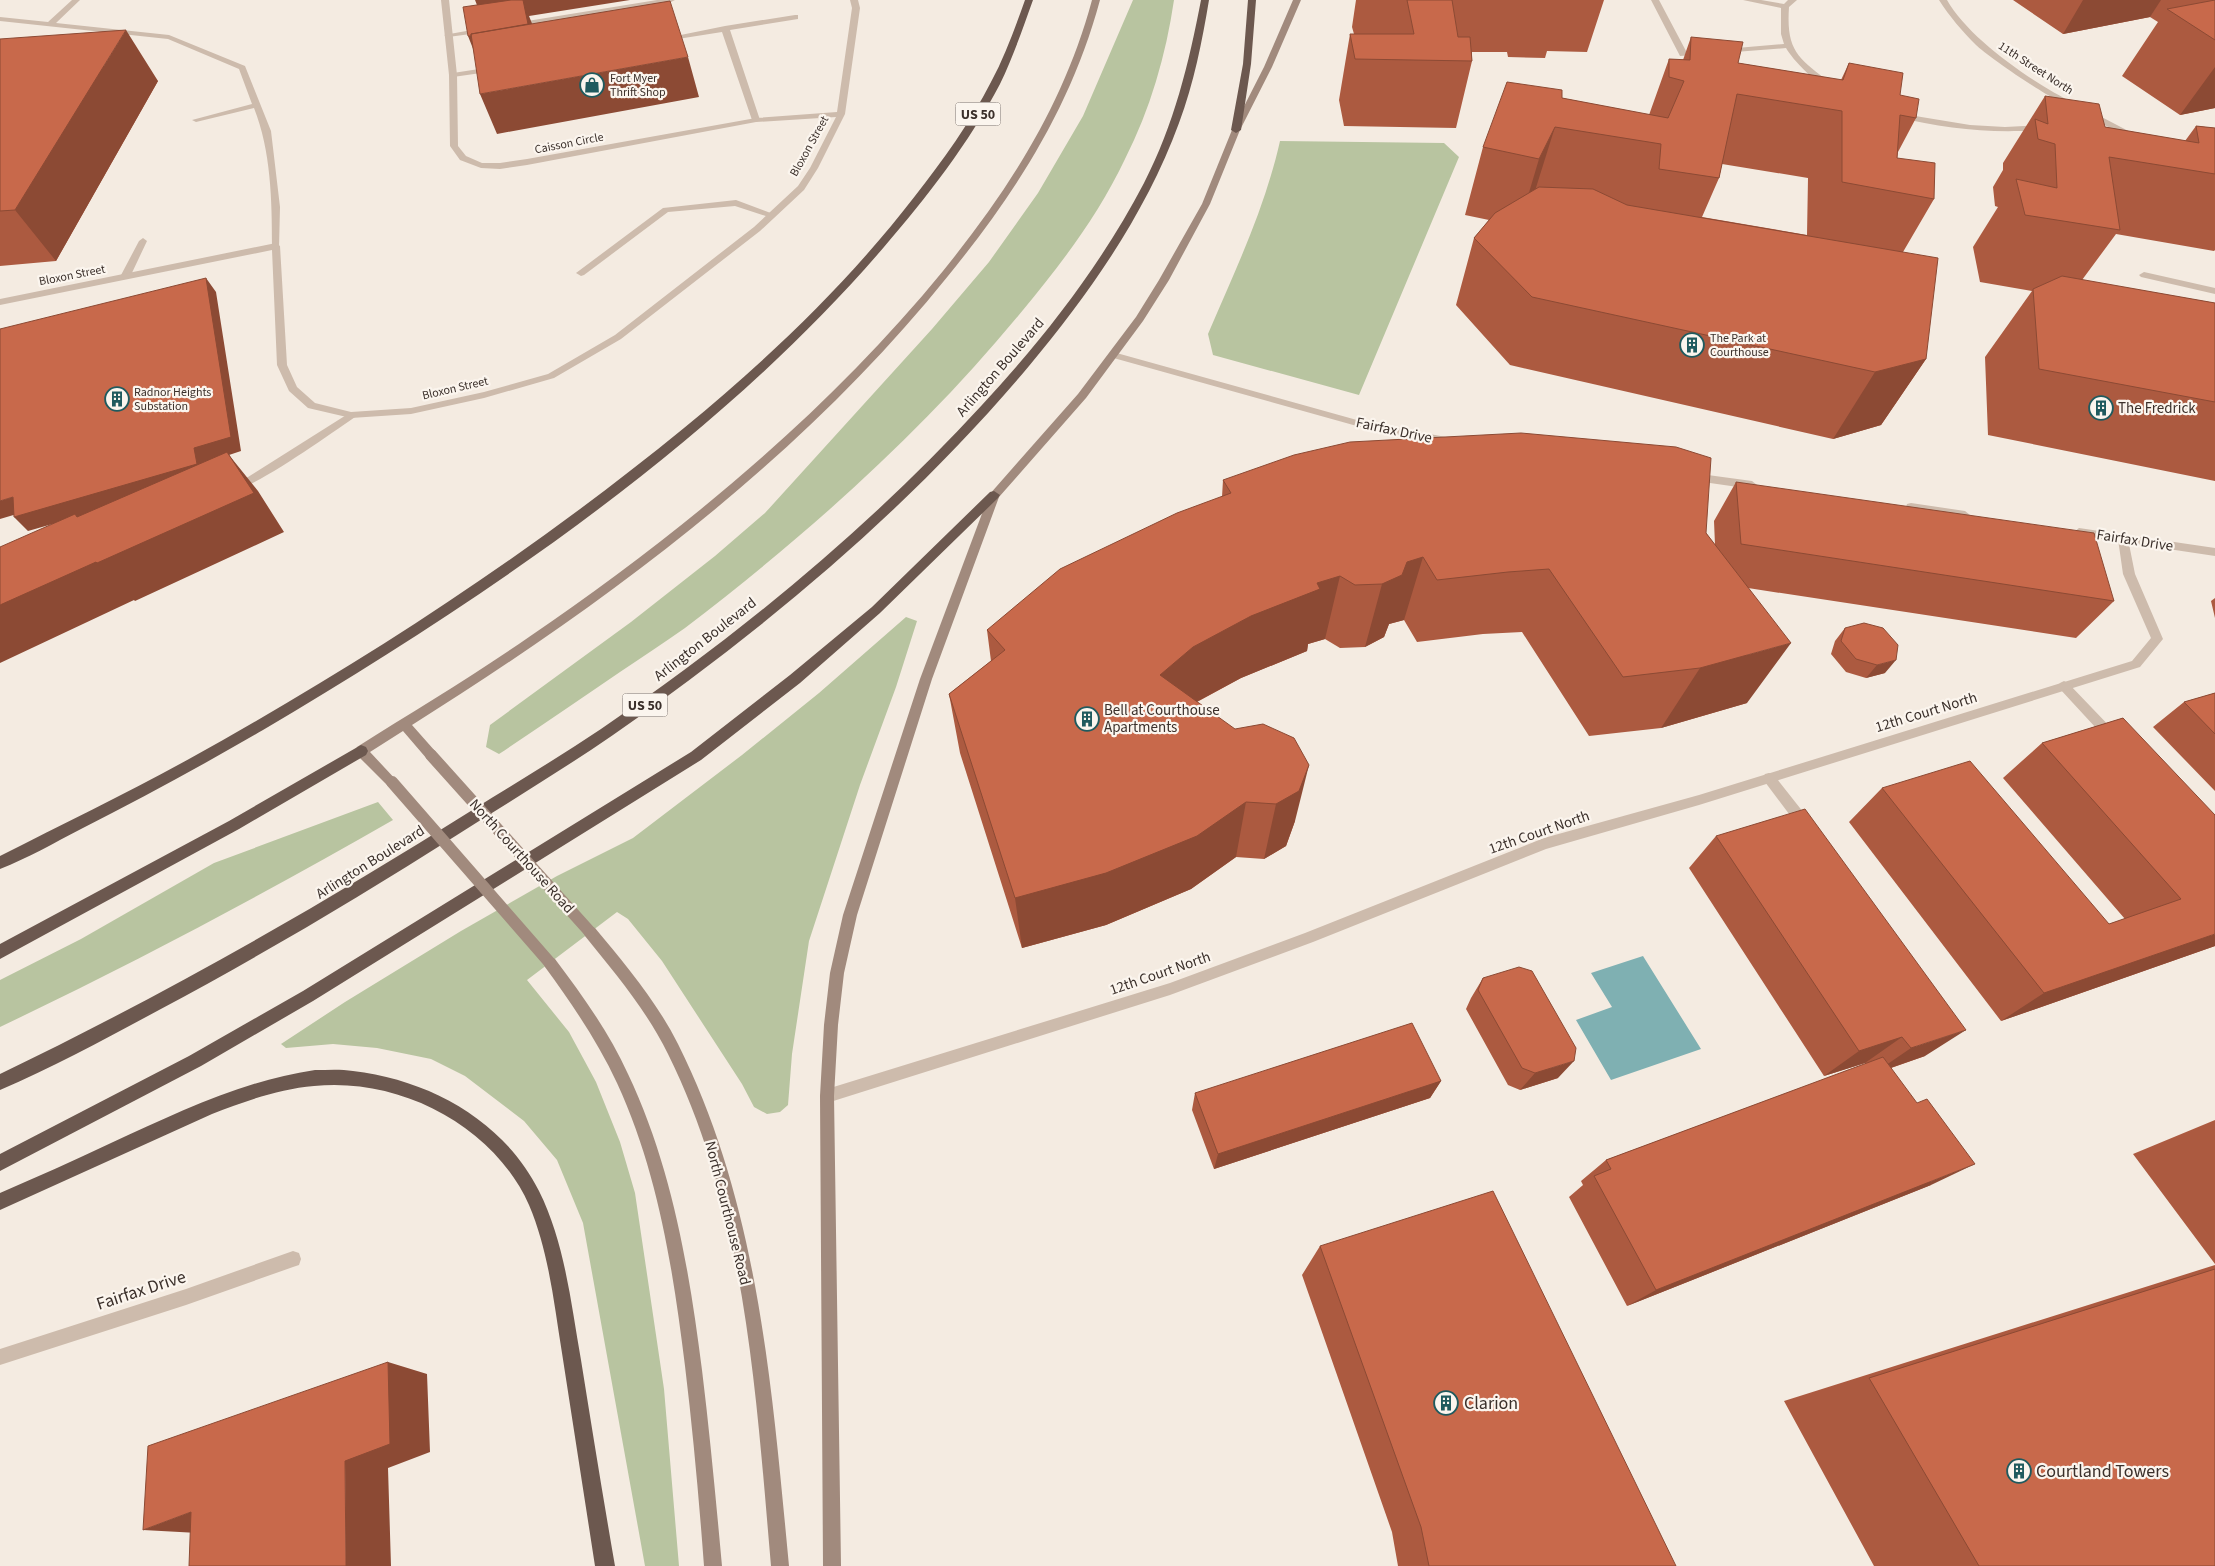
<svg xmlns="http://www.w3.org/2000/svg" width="2215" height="1566" viewBox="0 0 2215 1566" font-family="'Source Sans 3',sans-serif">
	<rect width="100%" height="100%" fill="#f4ebe1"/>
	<path fill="#b8c4a0" d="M1133 0H1174C1166 55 1150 110 1125 159 1099 214 1062 263 1023 310 925 430 808 534 685 628 664 643 642 657 620 672 580 699 540 727 499 754L486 747 490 725 631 622 715 556 765 513 932 329 989 262 1038 193 1083 116Z
		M1280 141 1444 143 1459 157 1359 395 1213 355 1208 334C1235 271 1265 208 1280 141Z
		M906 617 917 621 896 687 860 785 809 941 792 1054 788 1105 780 1112 767 1114 754 1107 742 1084 662 961 628 919 617 912 527 980 569 1032 596 1082 620 1142 635 1193 664 1389 679 1566H645L583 1223 557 1160 524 1121 465 1076 431 1059 377 1048 333 1044 286 1048 281 1044 345 1002 461 931 557 876 633 838 742 755 819 693Z
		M378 802 393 820C264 894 134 963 0 1027V980L81 939 214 863Z"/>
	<path fill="#7fb0b2" d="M1643 956 1701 1049 1611 1080 1576 1020 1612 1007 1591 973Z"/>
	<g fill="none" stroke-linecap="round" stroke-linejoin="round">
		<path fill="#cdbbac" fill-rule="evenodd" d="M72 0H80L56 23 169 35 245 66 271 131 280 207 279 248 272 246C272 200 271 151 254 108L196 122 192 120 252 104 239 69 168 39 0 21V17L48 22Z
			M657 0H675L671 2 515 27 511 25 515 23Z
			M1651 0H1659L1686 51 1705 50V54L1680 56Z
			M1743 0H1761L1784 4 1788 0H1797L1789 7C1786 51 1798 58 1831 83V87C1819 88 1792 59 1786 48L1722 53 1721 51 1725 49 1784 44 1781 34V8Z
			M795 15H798V19L730 30 760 120 756 122 752 120 722 32 665 41 661 39 725 26Z
			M483 28H486V32L448 37 444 35Z
			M492 67H495V71L453 77 449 75 453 73Z
			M1897 113 1970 125 2005 127 2041 125 2045 127C2039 132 2027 131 2019 131 1977 132 1937 127 1897 117Z
			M736 200 776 215 772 218 735 206 668 212 584 275 581 276 576 273 663 208Z
			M143 238 147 241 130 277 128 279H122L120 277 139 241Z
			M2144 272 2215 288V294L2141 277 2139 275Z
			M351 412 355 413V417C336 430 247 494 231 490V484L248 477Z
			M2064 681 2068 683 2116 733 2118 737 2116 741H2108L2060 689 2058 686 2060 683Z
			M1769 773 1773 774 1811 822 1812 826 1811 830 1806 831 1801 830 1765 782 1763 778 1765 774Z"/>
		<path fill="#cdbbac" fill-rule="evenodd" d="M441 0H449L457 75 458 146 466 156 482 163H500L527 159 756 118 837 112 852 8 850 0H858L860 8 845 114 818 168 804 190 760 231 621 339 554 378 484 398 411 414 351 418 308 408 289 391 277 365 272 250 0 305V299L276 243 280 246 287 365 297 387 315 403 351 412 411 408 484 392 548 374 615 335 754 227 798 186 810 168 836 117 756 122 527 165 500 169 481 168 460 160 450 146 449 75Z
			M1939 0H1947C1969 39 2033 83 2074 103V107C2062 108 1987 56 1976 45 1963 32 1949 16 1939 0Z
			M2086 112H2092L2138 136 2131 138 2086 116Z
			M2123 535 2128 539 2135 574 2163 639 2140 667 1699 805 1546 849 1313 942 1170 995 827 1103 822 1101 820 1096 822 1091 827 1089 1170 983 1305 933 1544 838 1699 795 2132 661 2151 638 2123 574 2118 539Z
			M293 1251 299 1253 301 1259 299 1265 293 1267 186 1305 0 1365V1349L186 1289Z"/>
		<path fill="#cdbbac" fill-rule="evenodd" d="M1113 352 1364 422 1446 437 1451 441 1446 445 1364 428 1110 357 1108 355Z
			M1693 473 1752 481 1757 485 1752 489 1689 480V474Z
			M1911 503 1965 511 1970 515 1965 519 1907 510 1906 507 1907 504Z
			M2079 528 2215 548V556L2075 535 2074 532Z"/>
		<path fill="#a18a7d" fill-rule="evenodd" d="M1092 0H1100C1071 107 1017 191 948 276 801 459 609 601 412 725L435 751 437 755 435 759H427L403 731 370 752 398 782 396 786H388L357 755 355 751 357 747C414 711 473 676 529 637 681 533 826 414 943 271 1010 188 1064 104 1092 0Z
			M1293 0H1301L1272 67 1240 130 1210 204 1169 280 1143 321 1086 398 999 497 932 679 857 915 844 973 838 1025 834 1096 841 1566H823L820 1096 824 1025 830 973 843 915 920 679 989 495 1078 394 1136 317 1159 280 1202 204 1232 130 1264 67Z
			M590 926 595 928C625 964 657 1002 678 1044 759 1206 772 1389 789 1566H771C756 1394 746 1211 668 1054 647 1011 615 973 585 936L583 932 585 928Z
			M550 957 555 959C582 995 609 1032 628 1074 672 1167 689 1268 702 1370 710 1435 716 1501 722 1566H704C699 1499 693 1432 685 1366 673 1269 658 1172 617 1083 598 1042 572 1004 545 967L543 963 545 959Z"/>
		<path fill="#6c584f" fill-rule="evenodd" d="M1025 0H1033C1023 28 1013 57 1000 84 969 143 927 197 884 247 717 442 483 600 263 730 203 765 142 798 81 829 54 843 28 858 0 869V856C63 824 127 793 189 759 362 663 530 554 684 428 768 359 848 283 915 196 943 160 970 123 991 82 1005 56 1015 28 1025 0Z
			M1201 0H1209C1202 42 1194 83 1179 123 1146 213 1090 293 1029 366 910 508 765 629 613 735 562 770 509 802 457 835 360 897 260 956 159 1010 107 1038 54 1067 0 1090V1074C164 995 320 906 474 809 516 783 559 757 601 729 739 635 869 528 982 405 1045 337 1101 265 1144 183 1174 125 1189 63 1201 0Z
			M1248 0H1256L1251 64 1241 130 1236 133 1231 130 1243 64Z
			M994 491 1000 495 998 498 880 613 800 683 701 760 313 1001 201 1066 0 1171V1154L189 1056 303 991 691 752 790 675 872 607 990 492Z
			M361 745 366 747 368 751 366 755 239 829 0 959V944L229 821Z
			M315 1070C328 1070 341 1069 353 1071 430 1080 504 1121 539 1191 565 1243 571 1304 581 1360 592 1429 603 1497 615 1566H595C584 1495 573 1424 562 1353 554 1304 549 1252 529 1205 494 1126 400 1077 314 1086 279 1089 245 1101 212 1114L0 1210V1193C37 1177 75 1160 111 1143 179 1112 241 1081 315 1070Z"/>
		<path stroke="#a18a7d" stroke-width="12" d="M431 755 590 932
			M392 782 550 963"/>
	</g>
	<path fill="#ac5a40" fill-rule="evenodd" d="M1356 0H1604L1587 52 1547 51 1545 58 1508 57 1507 52H1472V61L1456 128 1344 126 1339 100 1350 34H1354L1352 27Z
		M2013 0H2215V108L2180 115 2122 76 2158 22 2150 17 2063 34Z
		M1691 37 1738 63 1841 80 1849 63 1900 95 1916 118 1898 152 1897 158 1934 199 1903 252 1926 359 1881 425 1833 439 1510 365 1456 305 1474 238 1489 220 1465 215 1483 147 1562 98 1649 115 1669 59 1683 60ZM1722 164 1808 178 1807 235 1702 217 1719 178Z
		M0 39 158 81 56 261 0 266Z
		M2045 96 2105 127 2185 141 2196 126 2215 128V250L2214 251 2116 234 2082 280 2215 303V481L1988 435 1985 357 2032 291 1980 282 1973 247 1998 207 1995 206 1993 187 2003 170V163Z
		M1223 480 1706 533 1715 545 1714 521 1736 482 2114 601 2076 638 1748 588 1747 703 1661 728 1589 736 1522 632 1483 634 1417 642 1404 620 1389 624 1384 637 1365 647 1340 648 1325 639 1308 644 1307 651 1241 678 1197 702 1295 821 1286 846 1264 859 1236 857 1191 889 1106 925 1022 948 960 753 949 694 991 661 987 630 1222 497Z
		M2215 598V618L2211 601Z
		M1845 628 1885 673 1866 678 1846 672 1831 654 1835 641Z
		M2215 693V791L2153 727 2184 702Z
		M2123 718 2215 946 2001 1021 1849 822 1882 788 2109 924 2125 919 2003 778 2042 743Z
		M1716 836 1925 1056 1891 1068 1931 1185 1627 1306 1569 1197 1583 1185 1581 1181 1606 1160 1866 1064 1865 1063 1824 1076 1689 868Z
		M1483 978 1558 1078 1520 1090 1508 1085 1466 1009 1471 998Z
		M1441 1081 1430 1098 1214 1169 1192 1110 1195 1093Z
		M2215 1120V1264L2133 1154Z
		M1320 1246 1676 1566H1398L1392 1532 1302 1275Z
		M2215 1265V1566H1874L1784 1401Z"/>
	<path fill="#8c4a34" d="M475 0H630L529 16 533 26 479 64 468 36 484 23Z
		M2083 0H2161L2150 17 2063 34Z
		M126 30 158 81 56 261 15 210Z
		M688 57 699 97 497 134 480 94Z
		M2215 67V108L2180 115Z
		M1555 127 1534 194 1519 226 1539 159Z
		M206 278 216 292 241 451 229 455 258 491 284 532 135 601 134 600 0 663V605L77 517 28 531 14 517 194 448Z
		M1926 359 1881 425 1833 439 1875 372Z
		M13 497 27 511 0 519V501Z
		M1423 557 1404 620 1389 624 1384 637 1365 647 1382 584 1407 562Z
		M1340 576 1325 639 1308 644 1307 651 1241 678 1187 707 1160 675 1193 647 1251 616 1317 583Z
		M1791 643 1747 703 1661 728 1700 668Z
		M1896 660 1885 673 1866 678 1877 665Z
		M1309 765 1295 821 1286 846 1264 859 1276 804Z
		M1246 802 1236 857 1191 889 1106 925 1022 948 1015 898Z
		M2215 934V946L2001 1021 2044 993Z
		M1966 1030 1925 1056 1873 1074 1911 1048Z
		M1902 1037 1865 1063 1824 1076 1859 1051Z
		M1574 1061 1558 1078 1520 1090 1535 1073Z
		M1441 1081 1430 1098 1214 1169 1218 1154Z
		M1975 1164 1931 1185 1627 1306 1656 1290Z
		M388 1362 427 1374 430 1452 388 1468 391 1566H346L345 1461Z
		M191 1512 198 1533 143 1530Z"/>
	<path fill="#c8694b" stroke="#8c4a34" d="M511 0H523L528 24 471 34V36H468L463 7Z
		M1407 0H1452L1458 37H1470L1472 61 1355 59 1350 34H1414Z
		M2215 0V40L2167 9Z
		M670 1 688 57 480 94 471 34Z
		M126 30 15 210 0 211V39Z
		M1691 37 1743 42 1738 63 1843 80 1849 63 1903 73 1900 95 1919 99 1916 118 1900 115 1897 158 1935 163 1934 199 1842 182V111L1737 94 1719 178 1659 169 1661 144 1555 127 1539 159 1483 147 1507 82 1562 90V98L1668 118 1684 81 1669 77V59L1690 60Z
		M2045 96 2099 104 2105 127 2199 143 2196 126 2215 128V174L2109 157 2120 230 2025 215 2016 179 2057 188 2055 144 2038 139 2035 119 2048 124Z
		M1539 187 1593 189 1627 205 1938 258 1926 359 1875 372 1532 297 1474 238 1495 213Z
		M2062 276 2215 303V402L2039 369 2033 289Z
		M206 278 231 437 194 448 197 464 14 517 13 497 0 501V329Z
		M1521 433 1676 447 1711 458 1706 533 1791 643 1700 668 1623 677 1549 569 1508 572 1437 580 1423 557 1407 562 1402 575 1382 584 1355 585 1340 576 1317 583 1320 589 1251 616 1193 647 1160 675 1235 729 1263 724 1294 738 1309 765 1299 791 1276 804 1246 802 1197 836 1106 873 1015 898 949 694 1005 650 987 630 1060 569 1177 513 1231 493 1223 480 1294 455 1350 442Z
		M227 452 254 493 97 563 96 562 0 605V547L75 514 77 517Z
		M1736 482 2094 533 2114 601 1741 544Z
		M1864 623 1883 628 1898 645 1896 660 1877 665 1856 659 1841 641 1845 628Z
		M2215 693V734L2184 702Z
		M2123 718 2215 815V934L2044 993 1882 788 1970 761 2109 924 2181 899 2042 743Z
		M1805 809 1966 1030 1911 1048 1902 1037 1859 1051 1716 836Z
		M1519 967 1532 971 1576 1048 1574 1061 1535 1073 1522 1068 1478 990 1483 978Z
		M1412 1023 1441 1081 1218 1154 1195 1093Z
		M1883 1057 1917 1103 1927 1099 1975 1164 1656 1290 1594 1176 1611 1169 1606 1160Z
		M1493 1191 1676 1566H1429L1421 1527 1320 1246Z
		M2215 1269V1566H1979L1869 1378Z
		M388 1362 390 1444 345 1461 346 1566H189L191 1512 143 1530 148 1446Z"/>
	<defs>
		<g id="shop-ring" transform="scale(1.25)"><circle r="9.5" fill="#fbf5ee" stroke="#1f5a5e" stroke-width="1.5"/><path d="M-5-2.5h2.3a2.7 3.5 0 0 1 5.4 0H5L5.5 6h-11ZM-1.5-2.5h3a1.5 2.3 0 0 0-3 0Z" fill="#1f5a5e"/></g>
		<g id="building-ring" transform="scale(1.25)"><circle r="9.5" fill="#fbf5ee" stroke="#1f5a5e" stroke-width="1.5"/><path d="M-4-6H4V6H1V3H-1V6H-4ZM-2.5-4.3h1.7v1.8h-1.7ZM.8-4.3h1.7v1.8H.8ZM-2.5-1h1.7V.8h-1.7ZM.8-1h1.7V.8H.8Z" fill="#1f5a5e"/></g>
	</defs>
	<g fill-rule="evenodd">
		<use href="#shop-ring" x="592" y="85"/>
		<use href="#building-ring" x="1692" y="345"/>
		<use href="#building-ring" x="117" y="399"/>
		<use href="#building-ring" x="2101" y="408"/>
		<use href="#building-ring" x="1087" y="719"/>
		<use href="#building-ring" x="1446" y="1403"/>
		<use href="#building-ring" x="2019" y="1471"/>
	</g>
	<g text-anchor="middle" stroke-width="4.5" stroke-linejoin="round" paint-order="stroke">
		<g font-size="12" fill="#3b302b" stroke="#fbf5ee">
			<text transform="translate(2036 68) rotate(33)" y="4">11th Street North</text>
			<text transform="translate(569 143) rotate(-11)" y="4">Caisson Circle</text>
			<text transform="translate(809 146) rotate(-61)" y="4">Bloxon Street</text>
			<text transform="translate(72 275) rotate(-11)" y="4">Bloxon Street</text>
			<text transform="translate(455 388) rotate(-13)" y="4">Bloxon Street</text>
		</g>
		<g font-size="12" fill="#3b302b" stroke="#fbf5ee" text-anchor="start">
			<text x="610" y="82">Fort Myer<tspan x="610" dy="14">Thrift Shop</tspan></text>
			<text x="1710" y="342">The Park at<tspan x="1710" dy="14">Courthouse</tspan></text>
			<text x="134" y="396">Radnor Heights<tspan x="134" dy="14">Substation</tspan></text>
		</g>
		<g fill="#fbf5ee" stroke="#756b66" stroke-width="1">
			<rect x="955.5" y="102.5" width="45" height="23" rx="4"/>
			<rect x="622.5" y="693.5" width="45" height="23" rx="4"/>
		</g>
		<g font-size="14" font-weight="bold" fill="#3b302b">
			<text x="978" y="119">US 50</text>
			<text x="645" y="710">US 50</text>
		</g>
		<g font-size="15" fill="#3b302b" stroke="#fbf5ee">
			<text transform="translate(1000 367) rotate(-49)" y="5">Arlington Boulevard</text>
			<text transform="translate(1394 430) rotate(12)" y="5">Fairfax Drive</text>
			<text transform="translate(2135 540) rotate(9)" y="5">Fairfax Drive</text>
			<text transform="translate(705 639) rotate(-38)" y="5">Arlington Boulevard</text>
			<text transform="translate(1926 712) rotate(-17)" y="5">12th Court North</text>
			<text transform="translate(1539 832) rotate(-19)" y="5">12th Court North</text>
			<text transform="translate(522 856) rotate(48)" y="5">North Courthouse Road</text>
			<text transform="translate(370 862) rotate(-32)" y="5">Arlington Boulevard</text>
			<text transform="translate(1160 973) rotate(-19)" y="5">12th Court North</text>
			<text transform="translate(728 1213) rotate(76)" y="5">North Courthouse Road</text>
		</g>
		<g font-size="15" fill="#3b302b" stroke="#fbf5ee" text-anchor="start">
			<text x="2118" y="413">The Fredrick</text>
			<text x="1104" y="715">Bell at Courthouse<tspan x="1104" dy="17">Apartments</tspan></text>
		</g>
		<g font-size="18" fill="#3b302b" stroke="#fbf5ee">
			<text transform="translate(141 1290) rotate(-18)" y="6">Fairfax Drive</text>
		</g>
		<g font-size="18" fill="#3b302b" stroke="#fbf5ee" text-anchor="start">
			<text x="1464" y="1409">Clarion</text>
			<text x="2036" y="1477">Courtland Towers</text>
		</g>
	</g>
</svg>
